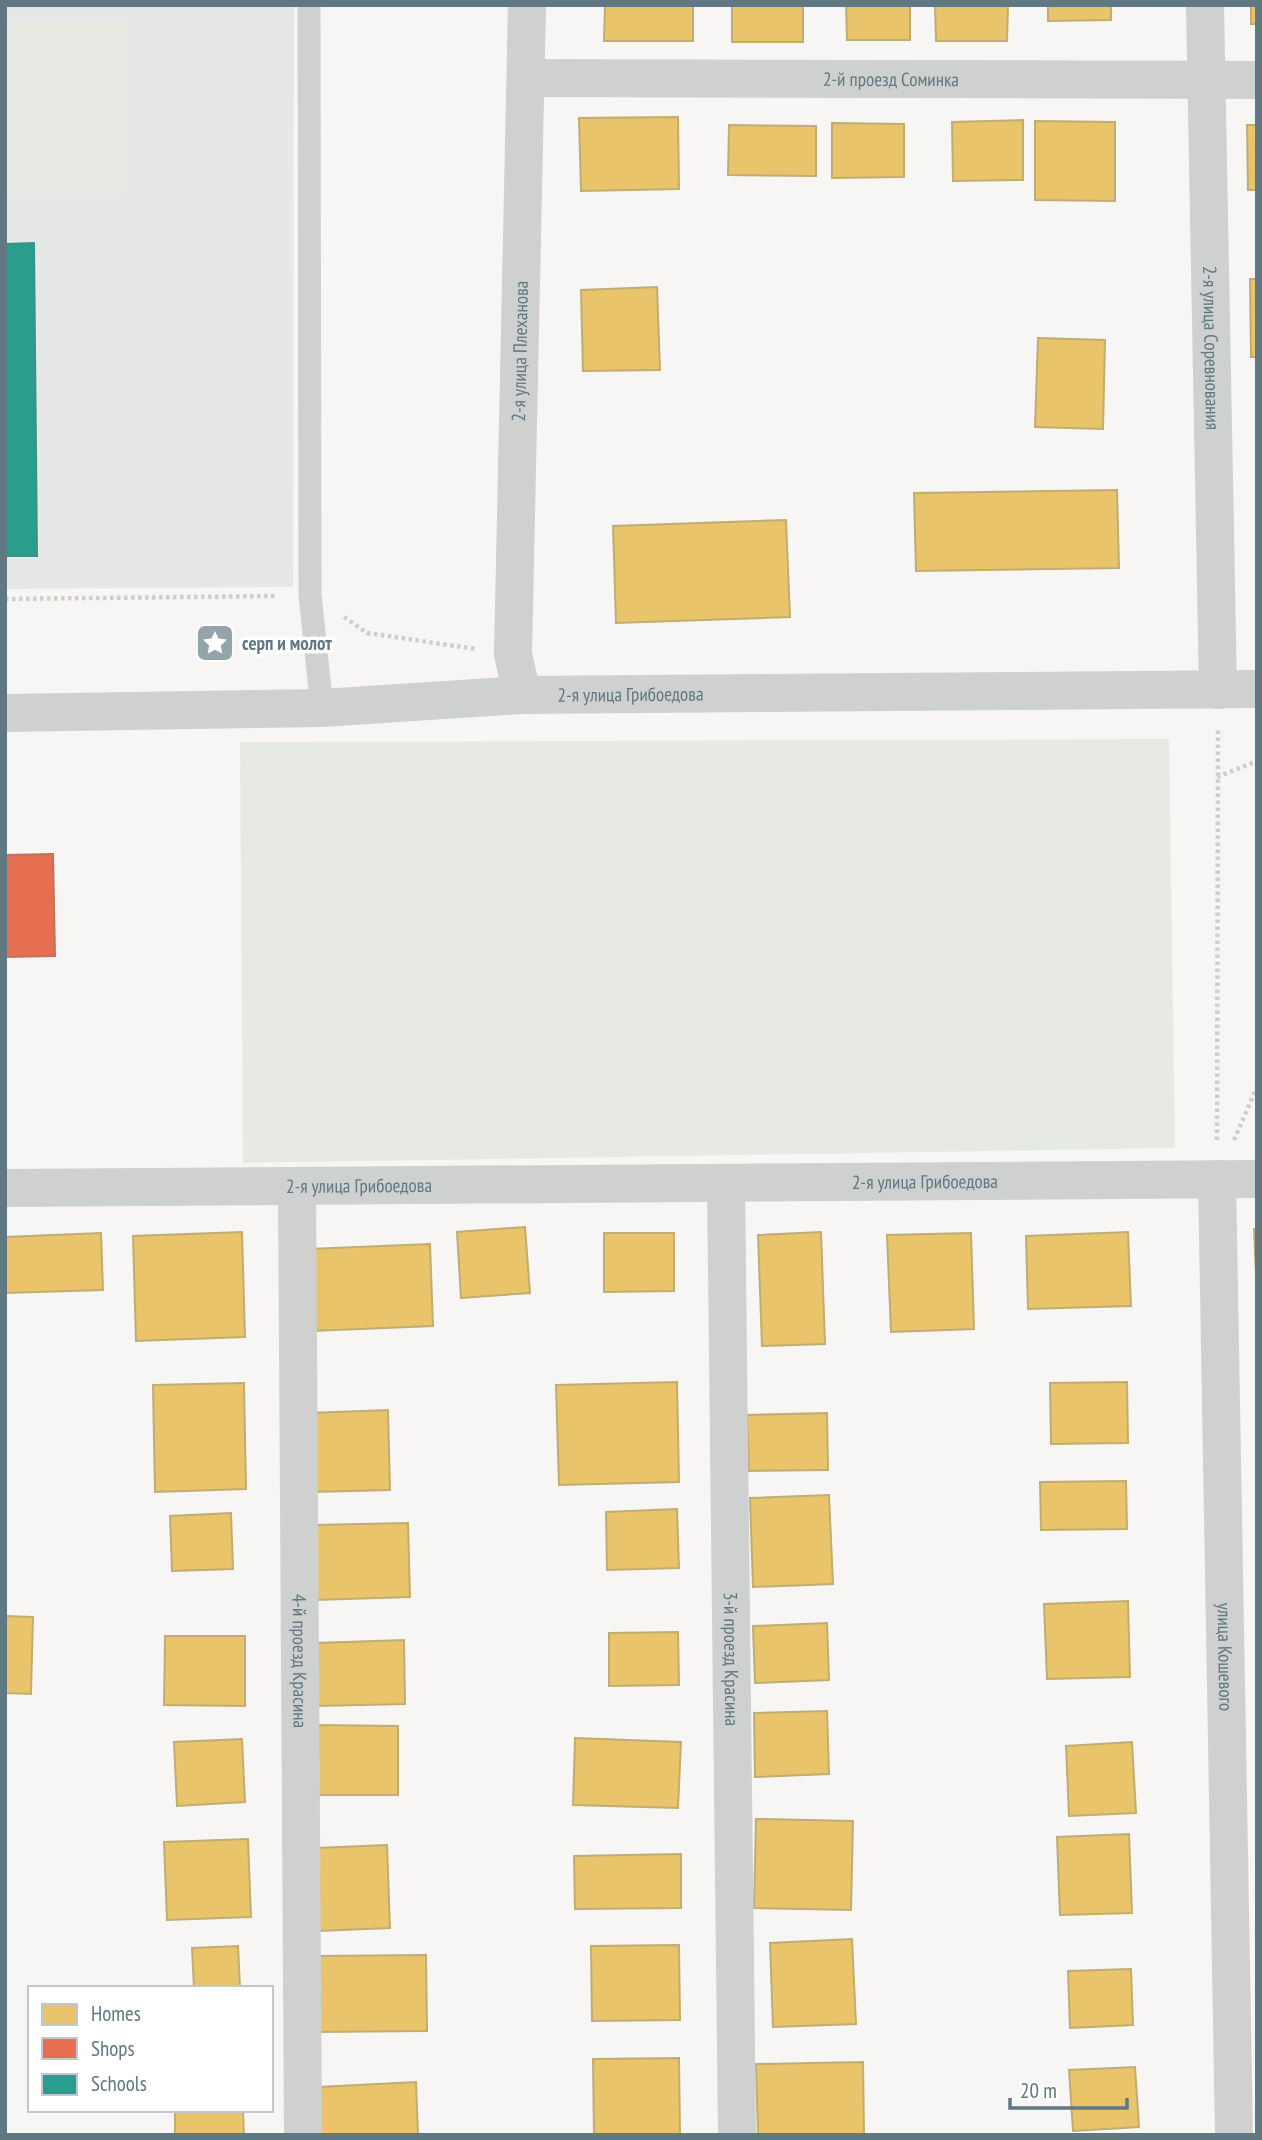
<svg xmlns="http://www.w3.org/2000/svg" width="1262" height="2140" viewBox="0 0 1262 2140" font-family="'PT Sans Narrow',sans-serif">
	<rect width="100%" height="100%" fill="#f7f6f5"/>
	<path fill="#e6e8e8" d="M5 5H294L293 587 5 589Z"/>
	<path fill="#e7eae3" d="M5 21 128 22 126 198 5 196Z
		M1169 739 1175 1148 243 1163 240 742Z"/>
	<path fill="#e9c46a" stroke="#c0ad71" stroke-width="2" d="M605 5H693V41H604Z
		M732 5H803V42H732Z
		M846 5H910V40H847Z
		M935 5H1008L1007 41H936Z
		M1048 5H1111V20L1048 21Z
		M1251 5H1257V24H1251Z
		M678 117 679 189 581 191 579 118Z
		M1023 120V180L953 181 952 122Z
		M1035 121 1115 122V201L1035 200Z
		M832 123 904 124V177L832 178Z
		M729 125 816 126V176L728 175Z
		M1247 125H1257V190H1248Z
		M1250 279H1257V357H1251Z
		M657 287 660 370 583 371 581 290Z
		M1038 338 1105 340 1103 429 1035 427Z
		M1117 490 1119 568 916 571 914 493Z
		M786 520 790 617 616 623 613 526Z
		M525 1227 530 1293 461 1298 457 1232Z
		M1254 1229H1257V1298Z
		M242 1232 245 1337 136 1341 133 1236Z
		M821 1232 825 1344 762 1346 758 1235Z
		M1128 1232 1131 1306 1028 1309 1026 1236Z
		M101 1233 103 1290 5 1293V1237Z
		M604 1233H674V1291L604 1292Z
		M971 1233 974 1329 891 1332 887 1235Z
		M430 1244 433 1326 312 1331 309 1249Z
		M677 1382 679 1482 559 1485 556 1385Z
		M1127 1382 1128 1443 1051 1444 1050 1383Z
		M244 1383 246 1489 155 1492 153 1385Z
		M388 1410 390 1490 312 1492 309 1413Z
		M827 1413 828 1470 749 1471 747 1415Z
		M1126 1481 1127 1529 1041 1530 1040 1482Z
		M829 1495 833 1584 753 1587 750 1498Z
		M677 1509 679 1568 607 1570 606 1512Z
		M231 1513 233 1569 172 1571 170 1516Z
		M408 1523 410 1597 315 1600 313 1525Z
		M1128 1601 1130 1677 1047 1679 1044 1604Z
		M5 1616 33 1617 31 1694 5 1693Z
		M827 1623 829 1680 755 1683 753 1626Z
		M678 1632 679 1685 609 1686V1633Z
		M165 1636H245V1706L164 1705Z
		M404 1640 405 1704 316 1706 315 1643Z
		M827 1711 829 1774 755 1777 754 1713Z
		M315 1725 398 1726V1795H314Z
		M575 1738 681 1742 678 1808 573 1805Z
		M242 1739 245 1802 177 1806 174 1742Z
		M1132 1742 1136 1813 1069 1816 1066 1746Z
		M756 1819 853 1821 851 1910 754 1908Z
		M1129 1834 1132 1913 1060 1915 1057 1837Z
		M248 1839 251 1917 167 1920 164 1842Z
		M387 1845 390 1928 319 1931 316 1848Z
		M681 1854V1908L575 1909 574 1856Z
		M852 1939 856 2024 773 2027 770 1943Z
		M679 1945 680 2020 592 2021 591 1946Z
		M238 1946 240 1988H194L192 1948Z
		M426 1955 427 2031 317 2032V1956Z
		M1131 1969 1133 2025 1070 2028 1068 1971Z
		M679 2058 680 2135H594L593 2059Z
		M863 2062 864 2135H758L756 2064Z
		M1135 2067 1139 2127 1073 2131 1069 2070Z
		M416 2082 418 2135H321L319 2087Z
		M175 2110H243L244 2135H175Z"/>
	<path fill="#e76f51" stroke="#be7260" stroke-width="2" d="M53 854 55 956 5 957V855Z"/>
	<path fill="#2a9d8f" stroke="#3a928b" stroke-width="2" d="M34 243 37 556H5V244Z"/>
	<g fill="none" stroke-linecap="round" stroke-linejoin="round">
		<path stroke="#cccecf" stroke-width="4.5" stroke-dasharray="3.5 3.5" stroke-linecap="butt" d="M5 599 278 596
			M344 617 367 633 476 649
			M1217 777 1257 761
			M1217 1140 1218 729
			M1234 1140 1257 1087"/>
		<path stroke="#cfd0d0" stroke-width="23" d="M309 5 310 595 322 708"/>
		<g stroke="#cfd0d0" stroke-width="38">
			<path id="s1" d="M1205 5 1218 690"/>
			<path id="s2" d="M527 78 1257 80"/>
			<path id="s3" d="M522 695 513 654 527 5"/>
			<path id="s4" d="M5 713 322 708 522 695 1257 689"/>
			<path id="s5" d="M1217 1179 1234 2135"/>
			<path id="s6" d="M726 1183 737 2135"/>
			<path id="s7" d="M297 1187 303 2135"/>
			<path id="s8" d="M5 1188 1257 1179"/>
		</g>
	</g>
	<defs>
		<g id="sight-square" transform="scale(2.0125)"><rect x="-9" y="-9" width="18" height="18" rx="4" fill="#95a4aa" stroke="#fff"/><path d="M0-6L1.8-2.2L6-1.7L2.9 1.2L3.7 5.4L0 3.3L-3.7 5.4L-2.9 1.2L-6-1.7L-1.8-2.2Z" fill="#fff"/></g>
	</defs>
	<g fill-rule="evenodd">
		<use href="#sight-square" x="215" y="643"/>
	</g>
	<g text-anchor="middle" stroke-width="7" stroke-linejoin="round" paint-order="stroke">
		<g font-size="19" fill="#607882" stroke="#fff">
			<text dy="7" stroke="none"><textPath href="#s2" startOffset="364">2-й проезд Соминка</textPath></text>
			<text dy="7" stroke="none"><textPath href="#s1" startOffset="343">2-я улица Соревнования</textPath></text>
			<text dy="7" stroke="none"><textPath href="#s3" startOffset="345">2-я улица Плеханова</textPath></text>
			<text dy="7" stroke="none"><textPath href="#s4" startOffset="626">2-я улица Грибоедова</textPath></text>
			<text dy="7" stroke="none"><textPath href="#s8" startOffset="920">2-я улица Грибоедова</textPath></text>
			<text dy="7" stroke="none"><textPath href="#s8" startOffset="354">2-я улица Грибоедова</textPath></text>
			<text dy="7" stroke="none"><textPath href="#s5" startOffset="478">улица Кошевого</textPath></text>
			<text dy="7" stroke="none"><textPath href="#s6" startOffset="476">3-й проезд Красина</textPath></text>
			<text dy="7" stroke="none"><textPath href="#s7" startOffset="474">4-й проезд Красина</textPath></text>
		</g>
		<g font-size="19" font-weight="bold" fill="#607882" stroke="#fff" text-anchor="start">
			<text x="242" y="650">серп и молот</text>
		</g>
	</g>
	<rect width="1262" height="2140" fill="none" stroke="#607882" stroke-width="14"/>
	<rect x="28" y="1986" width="245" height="126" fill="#ffffff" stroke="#bfc9cd" stroke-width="2"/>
	<rect x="42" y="2004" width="35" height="21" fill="#e9c46a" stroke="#bfc9cd" stroke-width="2"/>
	<text x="91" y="2021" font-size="21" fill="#607882">Homes</text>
	<rect x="42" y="2038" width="35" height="21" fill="#e76f51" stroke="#bfc9cd" stroke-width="2"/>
	<text x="91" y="2056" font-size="21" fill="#607882">Shops</text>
	<rect x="42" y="2074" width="35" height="21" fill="#2a9d8f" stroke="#bfc9cd" stroke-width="2"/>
	<text x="91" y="2091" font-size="21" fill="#607882">Schools</text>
	<path d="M1010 2098v10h117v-10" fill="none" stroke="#607882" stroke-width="3.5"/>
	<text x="1020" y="2098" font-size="21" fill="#607882" stroke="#ffffff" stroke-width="5" paint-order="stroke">20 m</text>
</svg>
